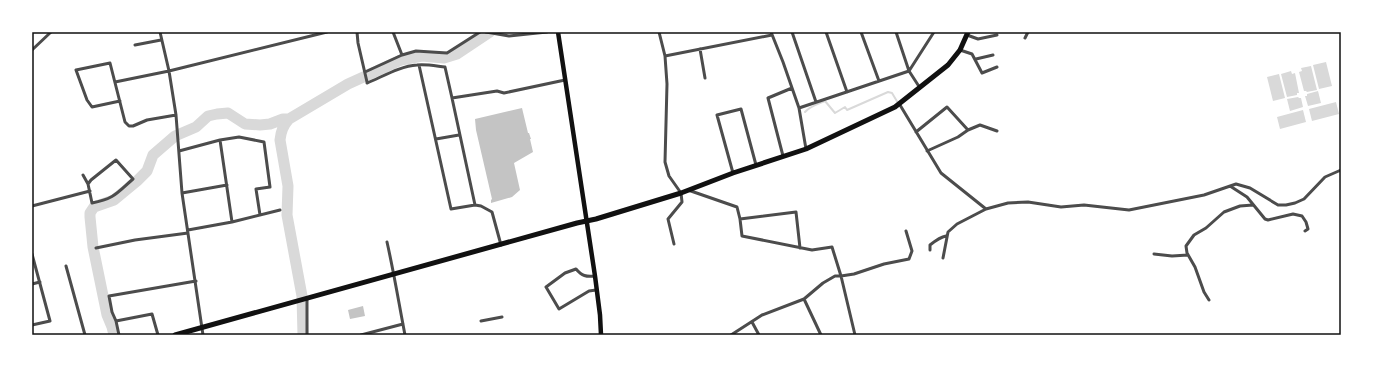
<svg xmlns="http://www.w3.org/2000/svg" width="1373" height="367" viewBox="0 0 1373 367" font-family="Overpass,sans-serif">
	<rect width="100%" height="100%" fill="#fff"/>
	<path fill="#d9d9d9" d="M1326 62 1332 86 1319 89 1313 65Z
		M1311 66 1317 90 1307 92 1306 91H1304L1299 72 1302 71 1301 68Z
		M1291 71 1292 74 1295 73 1299 93H1297V95L1287 97 1281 74Z
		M1279 74 1285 98 1273 101 1267 77Z
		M1318 91 1321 103 1308 106 1305 96H1307V94Z
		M1298 97 1299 98H1301L1303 107 1290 111 1287 99Z
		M1336 102 1339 114 1312 121 1309 109Z
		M1303 110 1306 122 1280 129 1277 117Z"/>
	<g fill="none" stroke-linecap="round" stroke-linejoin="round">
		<path stroke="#d9d9d9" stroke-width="2" d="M805 112C810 106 818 104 825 101L835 113 845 107 847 110 888 92 892 93 898 103"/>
		<path stroke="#d9d9d9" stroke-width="11" d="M289 119C283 126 281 131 280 140L288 186 287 215 302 296 303 335
			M114 335 112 327 107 315 93 247 90 217V213L94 207 114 200 137 181 147 171 153 155 175 136 196 127 208 116 217 114 228 113 245 124 260 125 270 124 283 119H289L348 84 401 60 422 56 444 58 457 54 490 32"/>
	</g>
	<path fill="#c4c4c4" d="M522 108 528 133H529L531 139H530L533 152 514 163 520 190 512 197 491 203V200L492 199 476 130 475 119Z
		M363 306 365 316 350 319 348 310Z"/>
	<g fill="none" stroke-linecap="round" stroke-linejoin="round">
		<path stroke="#4c4c4c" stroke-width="3" d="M160 32 169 71 176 115 182 193 203 335
			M357 32 358 43 367 82
			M393 32 402 55
			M486 32 509 36 547 32
			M659 32 665 56 667 84 665 162 669 176 681 193 682 202 668 219 674 244
			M771 32 783 62 799 108 806 149
			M792 32 816 102
			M826 32 847 92
			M861 32 879 81
			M896 32 909 71 920 88
			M967 35 978 39 997 35
			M1025 38 1028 32
			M135 45 161 40
			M700 49 705 78
			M32 50 51 32
			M960 50 972 54 982 73 997 67
			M665 56 772 35
			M976 59 993 55
			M419 65 451 209 475 205
			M365 72 402 55 416 51 447 53 480 32
			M115 82 169 71 327 32
			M367 83C382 77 400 66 417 65 426 64 436 66 445 67L452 98
			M120 101 92 107 87 100 76 70 110 63 125 122 129 126H133L147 120 176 115
			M900 105 941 173 986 209 1008 203 1028 202 1061 207 1084 205 1129 210 1204 195 1236 184 1250 188 1278 205H1286L1295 203 1304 199 1325 177 1341 170
			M799 108 909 71 934 32
			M916 132 947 107 968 130 980 125 997 131
			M436 139 459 135
			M220 140 239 137 264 142 270 187 256 189 260 215
			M179 151 220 140 232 222 188 230
			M927 151 958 137 968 130
			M783 156 768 98 792 88
			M733 173 717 115 741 109 756 165
			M83 175 88 184 92 203C114 199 117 193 133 179L116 160 91 180 88 184
			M1230 186 1247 197 1265 219 1268 220 1293 214 1302 216 1306 222 1308 229 1305 231
			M688 190 737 207 740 219 742 236 812 250 832 247 841 276 854 274 884 264 909 259 912 251 906 231
			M182 193 227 185
			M32 206 90 191
			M740 219 796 212 800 248
			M232 222 280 210
			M387 242C394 273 399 304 405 335
			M501 245 492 212 481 206 475 205 452 98 497 91 504 93 565 80
			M96 248 135 240 188 233
			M930 250V245C935 241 940 237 946 236
			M32 254 50 321 32 325
			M1154 254 1172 256 1188 255
			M943 258 948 232 957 224 986 209
			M66 266 85 335
			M595 276C586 277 582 276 576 269L565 273 546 287 559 309 589 291 596 290
			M32 284 40 282
			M804 299 821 335
			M1209 300 1204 292 1195 267 1187 253 1186 246 1194 235 1206 228 1224 212 1240 206 1253 205
			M116 321 152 314 158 335
			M481 321 502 317
			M752 322 759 335
			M119 335 116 321 112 312 109 296 196 281
			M307 335V298
			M361 335 403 324
			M731 335 762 315 804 299 823 283 835 276H841L855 335"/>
		<path stroke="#111" stroke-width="4.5" d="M558 32 595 276 600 315 601 335"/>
		<path stroke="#111" stroke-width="5" d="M175 335 577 223 596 219 681 193 733 173 806 149 895 107 948 65 960 50 968 32"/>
	</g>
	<rect width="1373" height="367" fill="none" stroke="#ffffff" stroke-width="66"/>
	<rect x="33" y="33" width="1307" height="301" fill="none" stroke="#111" stroke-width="1.5"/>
</svg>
